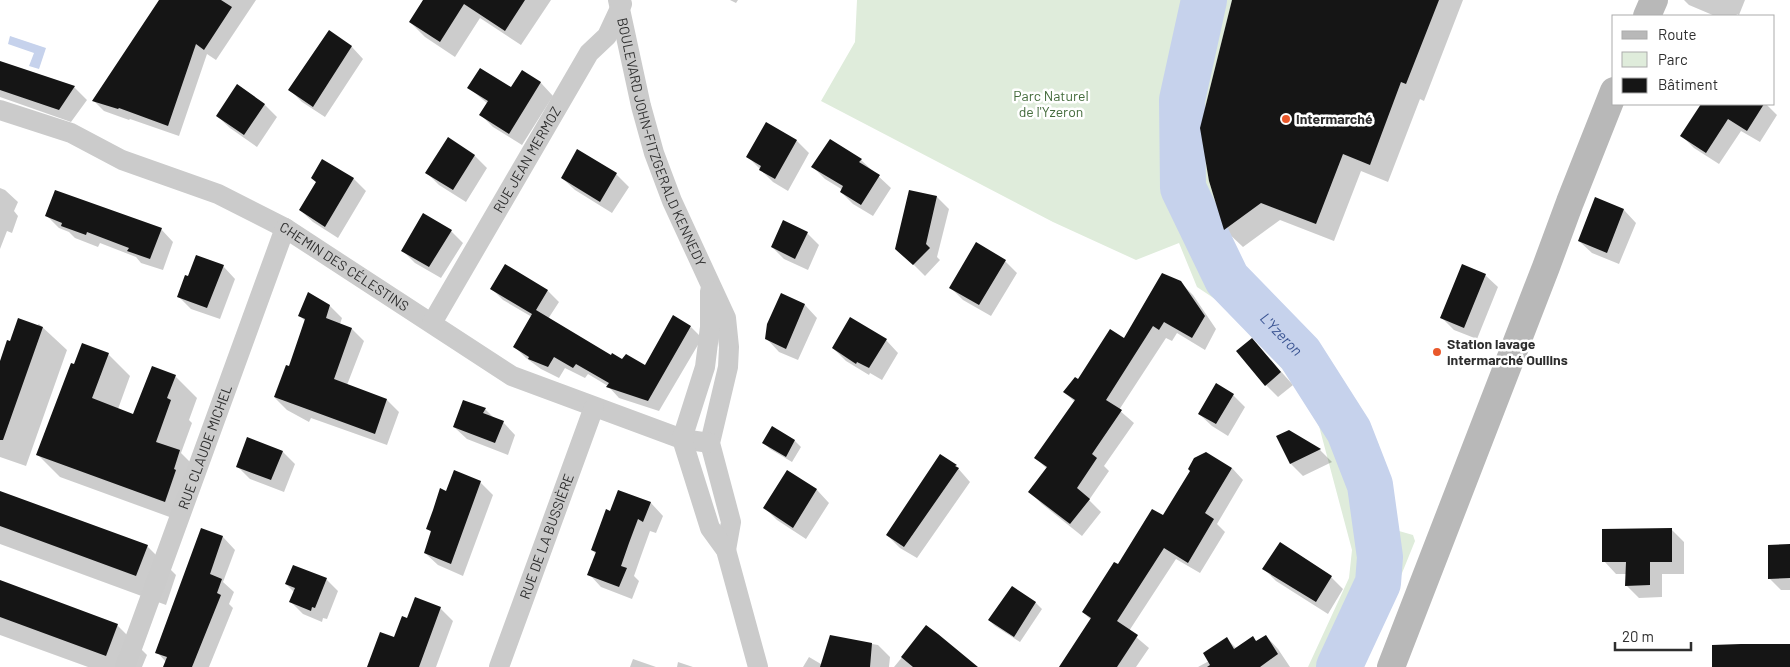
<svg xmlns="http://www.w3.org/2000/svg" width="1790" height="667" viewBox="0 0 1790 667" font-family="Barlow,sans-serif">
	<rect width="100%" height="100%" fill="#fff"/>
	<path fill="#dfecdb" d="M857 0H1232L1200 128 1209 181 1224 230 1246 275 1321 348 1378 443 1399 531 1413 535 1415 541 1364 667H1308L1349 578 1352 550 1319 426 1299 388 1230 309 1197 287 1179 243 1136 260 1053 222 821 101 855 42Z"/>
	<path fill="#c6d2ec" d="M10 36 46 48 39 69 29 66 34 53 8 44Z"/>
	<path fill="#0003" d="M161 0H256L216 60 207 54 179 136 130 119 129 120 104 111 93 100Z
		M424 0H551L521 45 480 18 455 57 425 37 410 22Z
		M730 0H738L736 3Z
		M1235 0H1463L1424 101 1420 99 1388 182 1361 171 1334 241 1280 220 1243 247 1225 230 1210 181Z
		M1684 0H1745L1739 15 1737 14 1736 16H1715L1689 5Z
		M329 32 352 47 363 59 325 117 302 102 290 90Z
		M0 62 74 87 87 100 71 122 0 97Z
		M522 72 541 83 553 96 522 145 493 127 481 115 488 104 469 88 512 89Z
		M264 104 277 117 257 147 230 128 217 116Z
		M1703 104H1766L1777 115 1760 142 1741 131 1719 164 1694 148 1682 136Z
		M766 124 797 141 809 153 788 191 773 182 747 156Z
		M448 139 475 156 487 168 466 202 439 185 427 173Z
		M578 151 616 174 629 187 612 213 575 190 562 178Z
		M323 160 354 179 366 191 338 238 313 222 300 210 317 182Z
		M861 160 891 188 873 216 853 204 841 192 843 190 825 179 813 167Z
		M0 188 5 190 18 202 14 211 18 216 12 233 7 231 0 249Z
		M910 191 937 197 949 209 937 257 940 260 925 276 897 248Z
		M1596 199 1624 210 1636 223 1619 264 1592 253 1579 241Z
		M47 216 161 229 173 242 163 270 141 263 136 257 100 243 98 247 75 238 69 232 59 228Z
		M451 231 463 243 441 278 415 263 402 250Z
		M807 233 819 245 808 270 784 259 772 247Z
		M1005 261 1017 273 991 316 963 300 951 288Z
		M223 266 235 279 220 319 191 309 179 297 189 277Z
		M505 266 548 291 559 302 548 319 611 357 623 361 646 367 691 327 702 338 659 411 619 398 608 386 588 374 585 378 565 368 559 378 541 369 526 358 515 347 532 317 503 300 492 289Z
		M1485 275 1498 287 1477 339 1454 330 1442 318Z
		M1180 282 1193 295 1216 329 1205 350 1177 333 1172 341 1166 338 1119 410 1134 423 1104 466 1109 471 1089 500 1101 512 1082 536 1042 504 1030 492 1047 469 1036 458 1075 402 1064 392 1124 339Z
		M309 294 330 306 342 318 340 324 352 329 364 341 347 385 387 400 399 412 387 445 311 418 309 422 287 410 275 398 286 367 290 368 306 322 300 316Z
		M782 295 805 305 817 318 798 360 779 352 767 339Z
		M39 324 67 350 26 466 0 457V378L11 343Z
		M1252 339 1293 385 1278 397 1266 385Z
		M886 340 898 353 882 380 870 373 869 375 846 361 833 348Z
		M108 354 130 376 118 409 134 415 175 376 197 398 189 420 192 423 181 453 201 473 186 523 60 477 38 455 74 366Z
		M1233 395 1245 407 1228 436 1212 426 1199 414Z
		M485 409 495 419 503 422 515 435 508 455 467 439 454 427Z
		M773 428 795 441 801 447 792 462 770 449 764 443Z
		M1289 431 1320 450 1332 462 1303 476 1291 464 1277 437Z
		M247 438 283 452 295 464 284 492 250 479 238 467Z
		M940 456 956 466 970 482 917 558 900 548 887 535Z
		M1232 468 1243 480 1217 524 1225 532 1200 573 1176 559 1129 631 1149 648 1136 667H1068L1091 620 1083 612 1118 566 1164 517Z
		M788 472 817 490 829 503 806 539 777 520 765 508Z
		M480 482 493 495 463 576 438 565 425 553 432 533 427 528 447 492Z
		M0 492 147 546 176 575 166 605 0 544Z
		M618 492 651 503 663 516 656 533 650 531 641 556 634 576 639 581 632 599 601 587 589 574 596 554 592 550 611 513Z
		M1671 529 1684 542V574H1662V597L1639 598 1626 585 1627 574H1616L1604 561Z
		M202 530 223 537 235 550 223 582 234 592 229 604 233 608 209 667H164L166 662 157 652Z
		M1790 546V590H1781L1769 578Z
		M1264 569 1331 577 1343 589 1328 614 1276 581Z
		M326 579 338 591 327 619 323 618 322 622 303 614 291 602 295 593 286 584Z
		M0 582 117 625 147 655 142 667H88L0 635Z
		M1012 587 1036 603 1042 609 1020 642 995 626 989 620Z
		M440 608 453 621 436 667H369L394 639 407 620Z
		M927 627 975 667H894Z
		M1266 636 1278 649 1290 667H1198L1209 661 1227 639 1237 649 1257 642Z
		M838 638 878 645 890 657 889 667H840Z
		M809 657 826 667H803Z
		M633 659 656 667H630Z
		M678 662 693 667H677Z"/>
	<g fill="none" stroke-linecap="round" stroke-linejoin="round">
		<path stroke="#c6d2ec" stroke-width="46" id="s1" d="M1204 0 1182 100 1183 188 1227 279 1300 354 1349 431 1370 485 1380 557 1378 583 1339 667"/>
	</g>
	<path fill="#151515" d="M159 0H221L232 7 204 50 196 44 168 126 119 108 118 109 92 101Z
		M423 0H525L505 31 464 4 440 42 409 22Z
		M1232 0H1439L1406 84 1401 82 1370 165 1343 154 1316 224 1261 203 1224 230 1209 181 1200 128Z
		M329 30 352 46 313 107 288 90Z
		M0 61 75 86 59 110 0 90Z
		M480 68 511 87 522 70 541 82 509 134 479 115 488 101 467 88Z
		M237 84 265 104 244 135 216 116Z
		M1701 104H1764L1747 131 1728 119 1706 153 1680 136Z
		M766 122 797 140 775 179 759 170 761 166 746 157Z
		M448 137 475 155 453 190 425 173Z
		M830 139 862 159 859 162 880 175 861 205 840 192 843 186 811 167Z
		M577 149 617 173 600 202 561 178Z
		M322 159 354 178 325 227 299 210 316 182 311 178Z
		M55 190 162 228 150 259 127 251 129 248 87 232 86 235 61 226 62 223 45 216Z
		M909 190 937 196 926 244 930 248 913 265 895 249Z
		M1595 197 1624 209 1607 253 1578 241Z
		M423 213 452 230 429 267 401 251Z
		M783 220 808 232 795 259 771 247Z
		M976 242 1006 260 979 305 949 288Z
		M196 255 224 265 207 308 177 297 185 275 188 276Z
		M505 264 548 290 536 310 611 355 612 353 622 359 626 354 645 365 673 315 691 326 648 401 606 387 609 383 576 364 573 368 554 357 548 367 528 359 529 357 513 347 532 314 490 289Z
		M1462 264 1486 274 1464 328 1440 318Z
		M1162 273 1181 281 1205 316 1192 338 1164 322 1159 330 1153 326 1106 400 1122 410 1092 454 1097 458 1077 488 1090 499 1070 524 1028 492 1047 467 1034 458 1075 400 1063 392 1075 377 1078 379 1110 329 1124 338Z
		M308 292 330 305 326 318 352 328 334 379 387 399 375 434 274 397 286 365 289 366 305 319 298 316Z
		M781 293 805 304 786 349 765 339 767 324Z
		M850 317 887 339 869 368 857 362 856 364 832 348Z
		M18 318 43 327 3 440H0V361L7 340 10 341Z
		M1252 338 1281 372 1265 386 1236 351Z
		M82 343 109 353 92 398 133 414 152 366 176 375 167 398 171 400 156 442 180 450 174 469 176 470 165 502 36 455 71 363 74 364Z
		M1216 383 1234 394 1216 424 1198 414Z
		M463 400 486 408 483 413 504 421 495 443 453 427Z
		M772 426 795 440 786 457 762 443Z
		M1289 430 1321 449 1290 464 1276 436Z
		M247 437 283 451 271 480 236 467Z
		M1206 452 1232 468 1205 513 1214 519 1188 563 1164 548 1117 621 1138 635 1117 667H1059L1091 618 1082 612 1114 562 1118 564 1152 509 1163 515 1190 471 1188 469 1194 458Z
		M940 454 957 465 955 466 959 468 904 547 886 535Z
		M454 470 481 481 451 564 424 553 431 531 426 529 433 510 440 488 446 491Z
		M787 470 817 489 793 528 763 508Z
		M618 490 651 502 643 522 638 519 629 543 621 566 627 568 619 587 587 575 596 552 591 550 598 531 606 509 610 511Z
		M0 491 148 545 136 576 0 526Z
		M201 528 223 536 210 574 222 579 217 593 221 595 192 667H163L167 657 155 653Z
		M1672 528V562H1650V585L1625 586 1626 562H1602V529Z
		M1280 542 1332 576 1316 602 1262 569Z
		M1790 544V578L1768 579V545Z
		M293 565 327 578 315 608 312 607 311 611 289 602 295 588 285 584Z
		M0 580 118 624 106 656 0 617Z
		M1012 586 1036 602 1014 637 988 620Z
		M415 597 441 607 419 667H367L380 632 394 637 402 616 407 618Z
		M926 625 938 634 978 667H913L901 657Z
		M830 635 872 643 870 667H820Z
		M1266 635 1278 654 1260 667H1207L1210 665 1203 653 1227 637 1234 649 1253 636 1256 641Z
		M1741 644H1790V667H1712V645Z"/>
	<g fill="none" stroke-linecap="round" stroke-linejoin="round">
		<g stroke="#cbcbcb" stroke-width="20">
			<path id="s2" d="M618 0 641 106 654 153 672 201 726 318 729 347 728 367 710 443 731 522 726 550"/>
			<path id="s3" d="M0 110 71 133 122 160 218 194 285 228 512 376 682 439 710 443"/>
			<path d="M710 291V327L705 367 682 439 710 528 726 550 758 667"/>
			<path id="s4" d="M432 323 589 53 607 36 622 4"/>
			<path id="s5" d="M125 667 285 228"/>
			<path id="s6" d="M499 667 594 407"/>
		</g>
		<path stroke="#b8b8b8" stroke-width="28" d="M1647 16 1654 0
			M1391 667 1546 267 1570 202 1614 91"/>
	</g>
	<g fill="#e9582b" stroke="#fff" stroke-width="2">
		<circle cx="1286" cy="119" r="5"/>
		<circle cx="1437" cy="352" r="5"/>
	</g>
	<g text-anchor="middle" stroke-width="5" stroke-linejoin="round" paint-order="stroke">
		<g font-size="14" fill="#426a3a" stroke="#fff">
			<text x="1051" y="101">Parc Naturel<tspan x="1051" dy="16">de l'Yzeron</tspan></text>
		</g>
		<g font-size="14" font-weight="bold" fill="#2e2e2e" stroke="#fff" text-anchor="start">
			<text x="1296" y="124">Intermarché</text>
			<text x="1447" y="349">Station lavage<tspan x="1447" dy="16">intermarché Oullins</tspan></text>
		</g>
		<g font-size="14" fill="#2e2e2e" stroke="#fff">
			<text dy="5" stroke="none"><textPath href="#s2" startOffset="149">BOULEVARD JOHN-FITZGERALD KENNEDY</textPath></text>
			<text dy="5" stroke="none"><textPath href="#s4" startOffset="189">RUE JEAN MERMOZ</textPath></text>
			<text dy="5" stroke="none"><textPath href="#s3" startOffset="380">CHEMIN DES CÉLESTINS</textPath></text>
			<text dy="5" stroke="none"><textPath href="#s5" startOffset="234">RUE CLAUDE MICHEL</textPath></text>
			<text dy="5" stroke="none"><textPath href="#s6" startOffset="139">RUE DE LA BUSSIÈRE</textPath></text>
		</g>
		<g font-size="15" font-style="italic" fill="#3a5492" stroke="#fff">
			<text dy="5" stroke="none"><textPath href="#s1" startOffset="369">L'Yzeron</textPath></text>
		</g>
	</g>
	<rect x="1612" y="15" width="162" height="90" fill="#ffffff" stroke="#ababab"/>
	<rect x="1622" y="31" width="25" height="8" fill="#b8b8b8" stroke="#ababab"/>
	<text x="1658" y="40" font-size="15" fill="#2e2e2e">Route</text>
	<rect x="1622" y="52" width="25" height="15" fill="#dfecdb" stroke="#ababab"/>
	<text x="1658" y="65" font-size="15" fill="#2e2e2e">Parc</text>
	<rect x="1622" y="78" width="25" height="15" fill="#151515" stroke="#ababab"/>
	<text x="1658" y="90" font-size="15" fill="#2e2e2e">Bâtiment</text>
	<path d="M1615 642v8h76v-8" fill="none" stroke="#2e2e2e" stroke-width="2.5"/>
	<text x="1622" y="642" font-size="15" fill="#2e2e2e" stroke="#ffffff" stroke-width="4" paint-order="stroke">20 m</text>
</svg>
